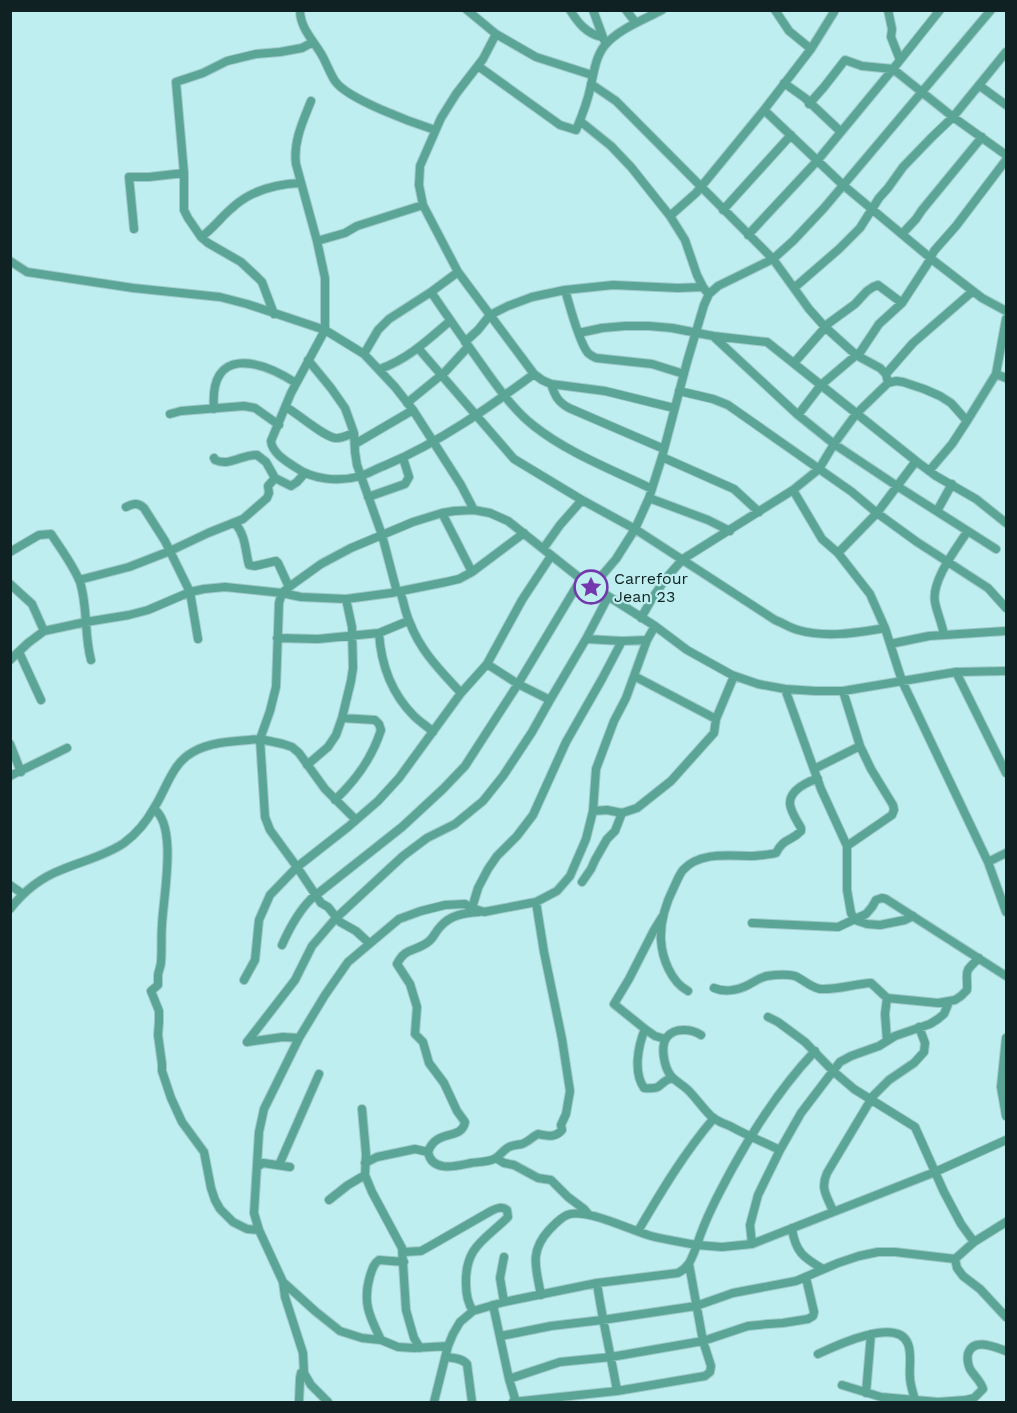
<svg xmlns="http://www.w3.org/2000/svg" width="1017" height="1413" viewBox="0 0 1017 1413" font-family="'Work Sans',sans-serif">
	<rect width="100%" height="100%" fill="#beeeef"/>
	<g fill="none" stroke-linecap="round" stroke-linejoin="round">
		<g stroke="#9ec9ca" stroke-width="10">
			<path id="minor" d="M300 10C300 27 312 39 320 52 326 61 329 72 335 81 347 99 413 123 435 130
				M467 10 496 34 536 57 592 75
				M570 10C578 23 587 34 602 37
				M593 10 604 40
				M626 10 636 23
				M775 10 789 31 811 49
				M888 10 892 29 891 37 900 60
				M496 34 483 59 456 94 441 118 420 166 419 185 423 205 458 272 534 374 542 380 551 384 605 391 674 408
				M478 66 560 125 576 130C582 116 588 100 591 85 594 71 596 56 605 45 619 29 643 20 662 10
				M784 83 805 98 840 131
				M591 84 616 101 773 259 809 309 825 327 856 355 880 368 886 374 888 383
				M980 86 1006 105
				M311 101C303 121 293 142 296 164L317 241 325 278V330L291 393 271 441C272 453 286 461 295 467 313 480 339 482 361 476 369 473 378 468 386 465 440 442 488 408 534 374
				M809 104 824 87 845 60 862 66 893 69 940 10
				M764 110 843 185 934 261 982 298 1006 311
				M580 121 611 146 631 167 670 216 685 240 697 275 703 287 706 291
				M723 210 791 135
				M670 216 696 193 764 110 811 49 834 12
				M134 229 129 177H149L184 173
				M902 234 916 219 922 210 982 137
				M748 235 817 161 893 69 953 117 1006 155
				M201 237C213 229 221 217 232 208 250 191 276 184 301 183
				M317 241 345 233 357 226 423 205
				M10 261 27 272 133 288 220 297 247 304 325 330 364 354 395 387 413 410 461 485 474 510
				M794 288 839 249 860 228 879 198 888 188 903 167 932 137 953 117 1006 52
				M565 290C569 303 579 343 588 353 590 355 594 357 596 358L652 364 684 374
				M431 292C450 320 469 347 489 375 502 393 516 412 534 426 568 453 613 470 652 489
				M274 314 262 282 257 277 241 262 208 243 201 237 188 218 184 210V173L176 82 203 73 227 61 256 54 280 52 302 48 313 42
				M579 333 602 328 625 326H649L672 328 713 336 767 342 916 461 936 476 976 499 1006 523
				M713 336 798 415 834 444 897 486 996 549
				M465 342 478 330 490 315 508 306 532 297 565 290 613 285 678 288 703 287
				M418 348 514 459 582 500 635 529 775 620C783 623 790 628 798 630 826 638 856 633 885 628
				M364 354 378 330 389 319 431 292 458 272
				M308 360 331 388 345 408 349 419 354 433 355 452 357 465 382 535 397 592
				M794 363 829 323 855 304 867 291 873 287 878 285 902 303
				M380 369C408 359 428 340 450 321
				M886 374 913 343 973 291
				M996 374 1006 378
				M551 384C555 396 558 402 569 408L664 449
				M679 391 713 399 728 405 852 492 877 513 917 542 988 588 1006 608
				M407 403 445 372 468 347
				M286 407C298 414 323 436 335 438 341 439 348 435 354 433
				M214 409C209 345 260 360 296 383
				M170 414 181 411 244 406 255 408 279 425
				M798 415 821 385 861 351 879 324 902 303 928 263 934 251 956 226 1006 160
				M355 444 413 410
				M662 457 734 489 759 512
				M214 458 215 460C230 467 242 454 257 455L266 462 275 478 291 486 297 482 304 474
				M929 471 952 444 967 421 996 374 1006 319
				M793 490 822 539 838 553 870 594 885 628 902 681 988 862 1006 912
				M368 497 405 484 409 477 403 458
				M649 498 708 520 730 531
				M126 507C133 504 137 502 144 508L165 541 190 592 198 639
				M937 511 952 484
				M442 513 472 572
				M235 523C246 536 245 550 249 565L255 566 276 561 278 563 289 587
				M543 549 560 525 582 500
				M10 552 39 535 51 534C61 549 73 565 80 582 88 607 84 635 91 660
				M838 553 877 513 916 461
				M79 580 129 567 170 551 208 533 243 519 267 498 269 493 268 486 275 478
				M10 584 32 604 44 631
				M592 587 616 559 635 529 649 498 662 457 687 362 704 305 709 294 718 286 773 259 793 241 824 208 991 10
				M400 591C404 602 405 613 410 623 421 652 441 671 461 693
				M641 618 653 597 667 577 683 559 793 490 819 469 834 444 856 414 888 383 896 381 903 382 924 389 940 396 951 403 967 421
				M379 633C381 664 392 694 414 716 420 722 427 726 433 732
				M944 635C942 623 937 613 935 602 931 581 956 549 967 532
				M277 638 318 639 379 633 408 621
				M586 639 622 641
				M890 644 929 636 1006 631
				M19 652 41 700
				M10 660 28 643 44 631 86 622 129 615 148 610 190 592 204 589 225 587 282 593 301 597 346 599 391 593 446 582 459 579 472 572 524 533
				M487 664 518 684 550 700
				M956 672 1006 773
				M634 676 716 719
				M785 689 821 789 847 846V890L851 913 855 920 867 924 880 925 905 920 913 916
				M843 691 860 746 871 769 893 805 894 810 892 815 847 846
				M10 744 21 772
				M307 765 328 747 336 735 342 718 351 681 353 668 352 627 346 599
				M814 769 860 746
				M10 776 67 748
				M335 800C357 779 372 758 381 730L379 724 375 720 342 718
				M154 809C178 826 163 898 162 925 161 937 162 950 161 962 161 967 158 971 158 976 158 979 158 982 158 985L151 991 159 1011V1022L158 1035 162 1064V1071L171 1098 182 1122 204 1152 211 1188 215 1200 220 1209 233 1222 247 1229 259 1230
				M593 811 607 810 622 813 637 808 671 781 714 733 716 719 734 676
				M356 820 325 789 299 753 292 747 283 744 260 739 265 817 270 830 297 867 321 903 328 907 340 922 356 931 369 943
				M988 862 1006 853
				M582 882 591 869 595 860 607 839 615 831 622 813
				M10 885 23 894
				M472 908 478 888 488 869 497 856 517 836 533 815 566 742 602 679 622 641 647 640
				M10 909C24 891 40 878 61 870 82 861 105 856 124 843 136 834 147 821 154 808 166 790 172 763 193 752 212 741 238 741 260 739L270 711 276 687 279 603 282 593 289 587 321 564 351 548 413 522 442 513 454 511 474 510 490 513 508 521 581 579 655 626 687 650 732 675 758 684 785 689 815 691H843L956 672 1006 671
				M752 923 838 927 866 914 872 907 876 900 882 898 886 899 1006 976
				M282 945C290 927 298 912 311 899L402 827 443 789 465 766 518 684 581 579
				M244 980 255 960 259 920 270 895 297 867 348 827 378 801 399 778 461 693 487 664 522 600 551 556
				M714 988C723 992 736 991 746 986 753 983 758 978 767 976 774 975 787 974 795 976 804 980 810 987 820 989 837 990 854 984 871 983L887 998 938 1003 955 1000 961 996 967 990C968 970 962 974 979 958
				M688 991C671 982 662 958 661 940 660 921 666 903 674 887 677 881 679 875 683 870 700 851 731 856 753 856 761 855 769 855 776 853 784 837 791 842 801 831V828C792 812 782 800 800 787 806 783 811 780 818 779
				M887 998 885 1014 887 1041
				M768 1017 778 1022 805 1042 833 1071 854 1089 915 1127 944 1192 961 1224 974 1242
				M645 1029 614 1004 629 979 654 930 662 917
				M701 1035C692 1029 675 1027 667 1037 660 1046 664 1067 671 1076 675 1081 683 1085 688 1090 697 1099 704 1110 713 1118 718 1121 724 1124 730 1126 746 1135 763 1142 780 1150
				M1006 1038 1001 1087 1006 1116
				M665 1039 655 1036 645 1029C638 1046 633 1072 644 1088 665 1090 656 1083 672 1078
				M247 1042 295 980 312 946 336 918 403 856 427 838 455 824 483 801 503 776 532 732 550 700 586 639 608 597
				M247 1042 283 1037 299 1038
				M362 1109 366 1154 365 1175 372 1192 402 1248 406 1310 414 1338 420 1348
				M428 1152C436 1128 462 1141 465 1122L457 1111 444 1083 429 1063 423 1042 415 1034 417 1007 410 984 397 964C405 947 415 952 428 942 434 938 435 932 440 927 450 915 464 913 479 912
				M496 1158 504 1163 514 1165 538 1178 551 1180 568 1197 584 1209 589 1215
				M365 1163 377 1157 415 1149 428 1152C432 1173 457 1166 471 1163 479 1162 487 1162 494 1159 500 1156 503 1150 509 1147 513 1145 518 1145 522 1144 528 1142 532 1137 538 1134 548 1136 555 1138 562 1130L561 1125 566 1114 570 1091 562 1039 544 952 536 902
				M279 1165 319 1074
				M257 1167 263 1163 290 1167
				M329 1200 348 1185 365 1175
				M833 1211C827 1196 820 1189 827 1173L873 1096 889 1080 914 1063 924 1052 925 1043 919 1027
				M792 1228C795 1252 804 1258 823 1269
				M638 1231C661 1192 684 1153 714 1118
				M752 1244 750 1225 758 1195 780 1150 801 1113 833 1071 840 1062 851 1056 879 1046 895 1036 930 1024 938 1019 944 1014 949 1002
				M404 1252 421 1251 430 1246 491 1211C497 1208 502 1206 507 1210L508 1217C485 1240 465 1246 466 1284 466 1294 467 1302 473 1311
				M955 1259 957 1268 963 1276 980 1289 1006 1317
				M955 1259 974 1242 1006 1222
				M283 1282 315 1311 340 1331 362 1338 381 1340 398 1347 414 1348 448 1346
				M597 1283C602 1319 611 1355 617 1391
				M541 1295C536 1268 529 1252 549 1230 554 1225 560 1218 567 1215 585 1207 632 1231 651 1236 666 1240 682 1242 697 1245 705 1219 719 1193 732 1169 755 1127 782 1086 815 1051
				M504 1302 500 1278 504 1257
				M493 1305 509 1379 516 1402
				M501 1336 551 1326 602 1320 696 1306 733 1293 796 1281 838 1263 859 1256 878 1252H895L955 1259
				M381 1340C370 1317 362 1303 370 1276 372 1270 373 1264 379 1260L404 1262
				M818 1354C835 1346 898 1316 908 1344 912 1354 909 1367 910 1377 910 1385 913 1392 915 1400
				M446 1357C453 1358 462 1358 467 1364L472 1402
				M509 1379 560 1362 611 1357 703 1341 748 1326 768 1324 783 1323 808 1319 813 1316 814 1312 806 1278
				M842 1385 881 1397 938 1402 966 1400 974 1398 983 1389C981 1381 974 1376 970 1369 968 1365 967 1358 968 1354 973 1337 995 1347 1006 1351
				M866 1393 871 1334
				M299 1402 300 1378 301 1373H304
				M328 1402 311 1385 304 1373 303 1353 285 1297 283 1282 259 1230 254 1213 259 1132 264 1109 299 1038 325 995 348 962 399 919 421 911 445 905 465 904 472 908 484 912 536 902 557 891 570 876 586 839 593 811 596 769 614 721 626 698 647 640 655 626
				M434 1402 448 1346 453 1334 460 1322 473 1311 504 1302 597 1283 678 1273C690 1267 692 1257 697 1245L722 1247 752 1244 935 1172 1006 1140
				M513 1402 617 1391 705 1376 710 1372 711 1366 703 1341 689 1264"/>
		</g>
		<use href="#minor" stroke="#5aa595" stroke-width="8"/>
	</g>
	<defs>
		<g id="sight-ring" transform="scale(1.725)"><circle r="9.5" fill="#beeeef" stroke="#7338ae" stroke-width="1.5"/><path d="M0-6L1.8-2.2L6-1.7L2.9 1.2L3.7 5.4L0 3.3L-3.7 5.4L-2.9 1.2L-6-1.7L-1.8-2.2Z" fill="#7338ae"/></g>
	</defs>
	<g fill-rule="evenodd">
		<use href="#sight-ring" x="591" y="587"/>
	</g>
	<g text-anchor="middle" stroke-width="4.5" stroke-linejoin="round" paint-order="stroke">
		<g font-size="16" fill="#0f2122" stroke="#beeeef" text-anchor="start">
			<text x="614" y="584">Carrefour<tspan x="614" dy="18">Jean 23</tspan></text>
		</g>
	</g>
	<rect width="1017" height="1413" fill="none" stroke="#0f2122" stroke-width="24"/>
</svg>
